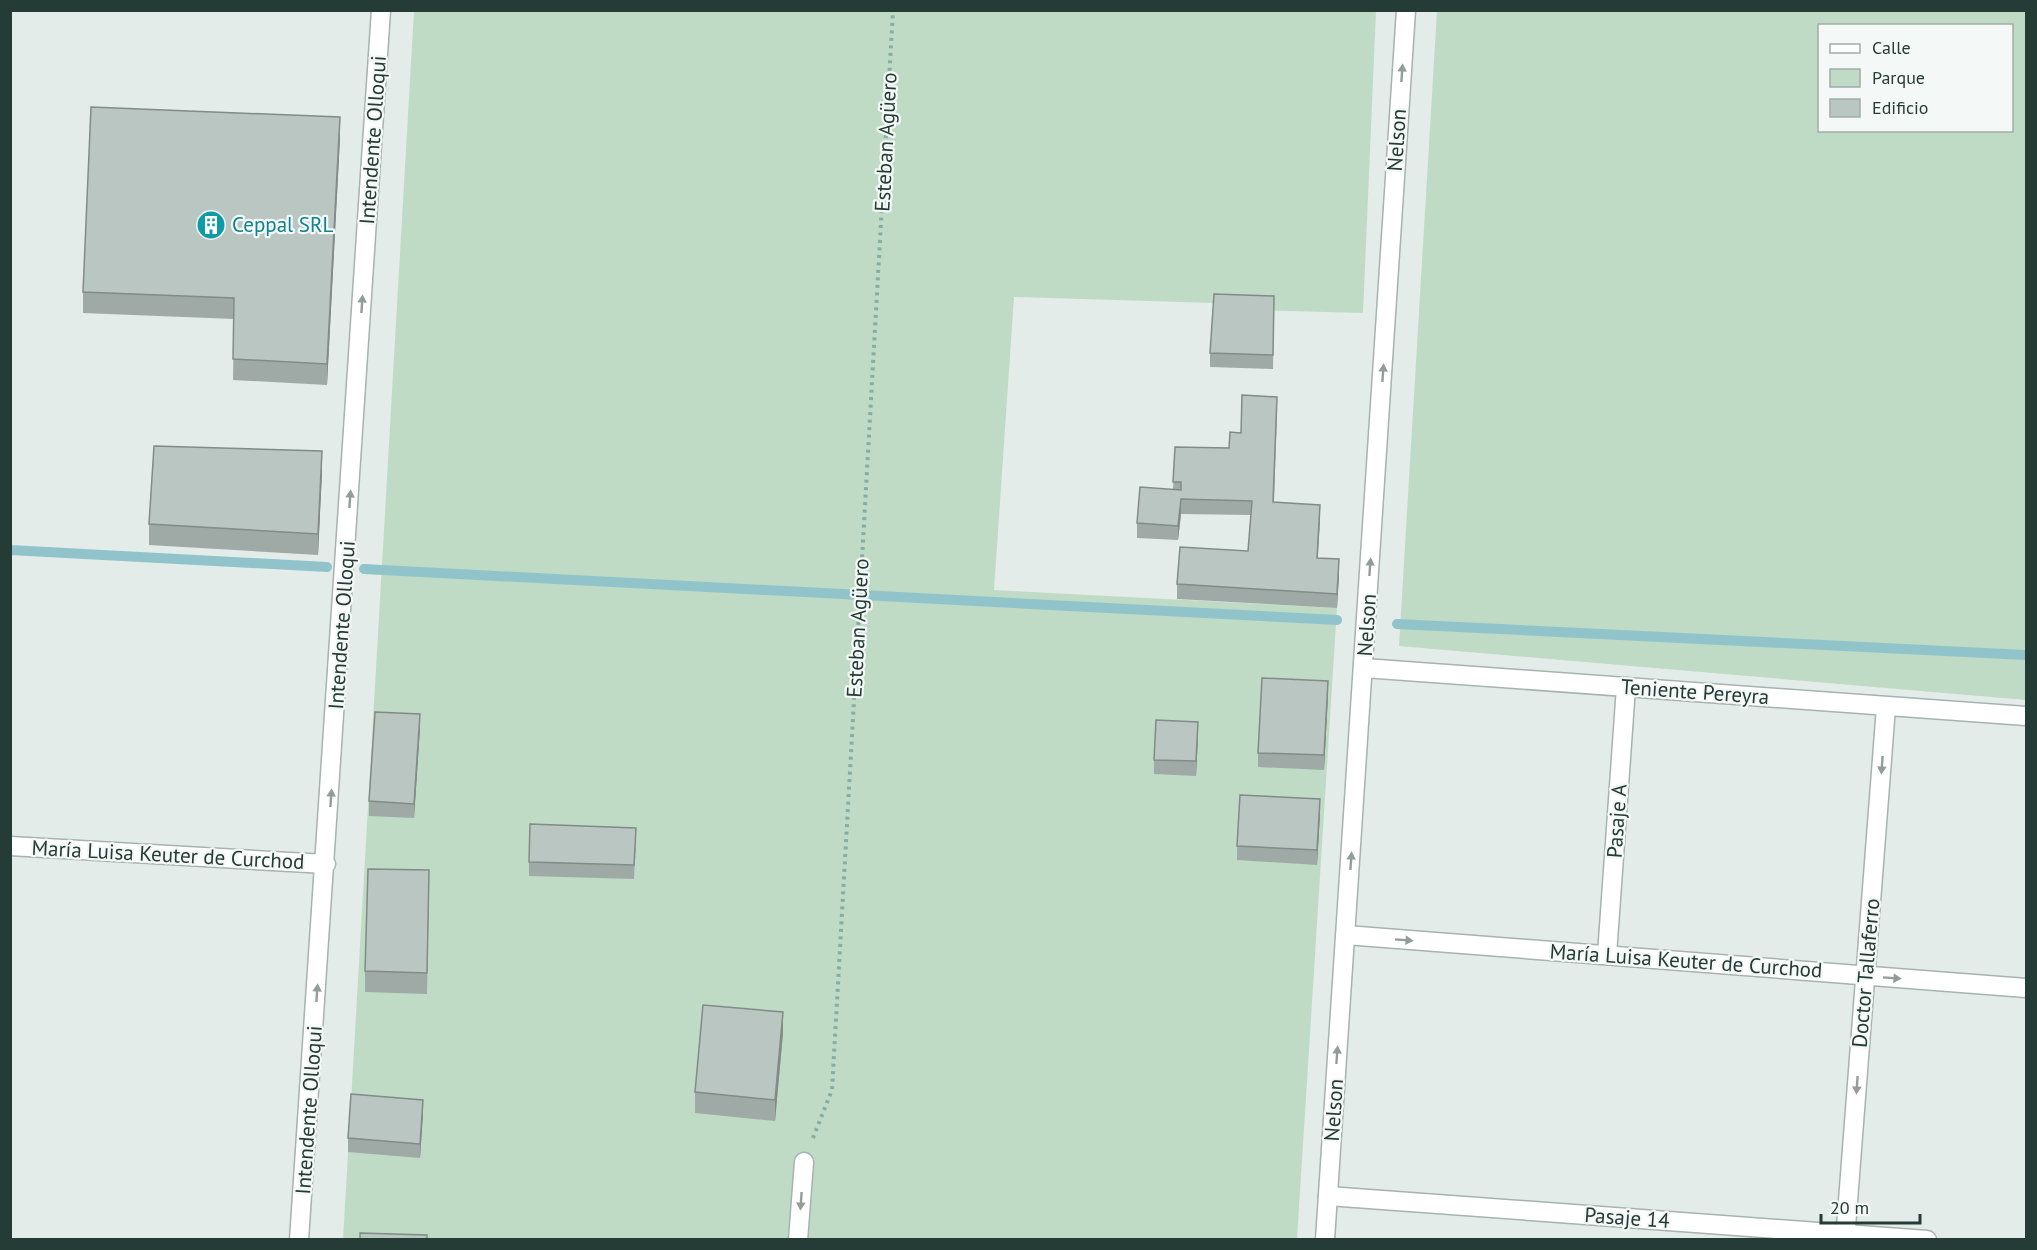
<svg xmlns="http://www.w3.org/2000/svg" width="2037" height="1250" viewBox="0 0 2037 1250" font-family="'PT Sans',sans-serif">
	<rect width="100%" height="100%" fill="#e3ece8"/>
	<path fill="#bfdbc5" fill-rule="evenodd" d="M414 11H1376L1363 313 1214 309V303L1014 297 994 590 1337 608 1297 1239 343 1240Z
		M1437 11H2026V700L1399 646ZM1820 26H2012V130H1820Z"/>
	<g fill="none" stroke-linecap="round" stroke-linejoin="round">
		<path stroke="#91c3cb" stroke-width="10" d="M10 550 327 567
			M364 569 1337 620
			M1397 624 2026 655"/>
		<g stroke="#a6b3af" stroke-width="21">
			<path id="lane" d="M1607 955 1626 687
				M1328 1196 1927 1240"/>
		</g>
		<g stroke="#a6b3af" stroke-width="21">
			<path id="street" d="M1364 668 2026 716
				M10 846 326 864
				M1346 935 2026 988
				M299 1240 381 10
				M798 1240 804 1162
				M1325 1240 1406 10
				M1845 1240 1886 707"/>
		</g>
		<path stroke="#87aca0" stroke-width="4" stroke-dasharray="3 4.5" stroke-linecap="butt" d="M813 1138 832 1090 893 10"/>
		<use href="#lane" stroke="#fff" stroke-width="18"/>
		<use href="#street" stroke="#fff" stroke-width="18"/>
	</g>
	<path fill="#9faaa6" d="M340 138 327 385 233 380 234 319 83 313V292Z
		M1274 296 1273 369 1210 367V353Z
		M1277 411 1274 502 1320 519 1317 558 1339 574 1337 608 1177 599V584L1248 551 1251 515 1181 514 1178 540 1137 538V523L1173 489 1175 447 1229 448 1241 433Z
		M322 472 318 555 149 545V524Z
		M1328 695 1324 770 1258 767V753Z
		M420 729 414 818 369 816V801Z
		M1198 736 1196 776 1154 774V760Z
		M1320 814 1317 865 1237 860V846Z
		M636 842 634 879 529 876V862Z
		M429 891 427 994 365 992V971Z
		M783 1033 775 1121 695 1113V1092Z
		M423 1114 420 1158 348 1152V1138Z"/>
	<path fill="#828b87" d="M340 117V138L327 385V364Z
		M322 451V472L318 555V534Z
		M1181 499V514L1178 540V526Z
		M1320 505V519L1317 572V558Z
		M1339 559V574L1337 608V594Z
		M1328 681V695L1324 770V755Z
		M420 714V729L414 818V804Z
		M1198 722V736L1196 776V761Z
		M1320 799V814L1317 865V850Z
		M783 1012V1033L775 1121V1100Z
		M423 1100V1114L420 1158V1144Z"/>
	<path fill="#b9c6c1" stroke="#828b87" stroke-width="1.5" d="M91 107 340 117 327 364 233 359 234 298 83 292Z
		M1214 294 1274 296 1273 355 1210 353Z
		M1242 395 1277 397 1273 502 1320 505 1317 558 1339 559 1337 594 1177 584 1180 547 1248 551 1252 501 1181 499 1178 526 1137 523 1140 487 1181 490V482H1173L1175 447 1229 448 1230 432 1241 433Z
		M154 446 322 451 318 534 149 524Z
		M1262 678 1328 681 1324 755 1258 753Z
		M375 712 420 714 414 804 369 801Z
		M1156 720 1198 722 1196 761 1154 760Z
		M1240 795 1320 799 1317 850 1237 846Z
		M530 824 636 828 634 865 529 862Z
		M368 869 429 870 427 973 365 971Z
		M703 1005 783 1012 775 1100 695 1092Z
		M351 1094 423 1100 420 1144 348 1138Z
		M360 1233 427 1235V1239H360Z"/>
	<defs><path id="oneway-solid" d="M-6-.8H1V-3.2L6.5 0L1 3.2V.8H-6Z" transform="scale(1.5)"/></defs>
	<g fill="#929d9a">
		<use href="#oneway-solid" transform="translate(1402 73) rotate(-86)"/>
		<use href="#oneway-solid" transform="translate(362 304) rotate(-86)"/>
		<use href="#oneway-solid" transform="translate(1383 373) rotate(-86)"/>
		<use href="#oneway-solid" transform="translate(350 499) rotate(-86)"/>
		<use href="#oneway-solid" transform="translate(1370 567) rotate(-86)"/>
		<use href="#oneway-solid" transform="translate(1882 765) rotate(94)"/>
		<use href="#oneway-solid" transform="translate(331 798) rotate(-86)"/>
		<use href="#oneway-solid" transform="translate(1351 861) rotate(-86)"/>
		<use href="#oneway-solid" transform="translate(1404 940) rotate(4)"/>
		<use href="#oneway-solid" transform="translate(1892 978) rotate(4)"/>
		<use href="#oneway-solid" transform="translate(317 993) rotate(-86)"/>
		<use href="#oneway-solid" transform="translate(1337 1055) rotate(-86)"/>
		<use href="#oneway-solid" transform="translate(1857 1085) rotate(94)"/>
		<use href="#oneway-solid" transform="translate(801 1201) rotate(94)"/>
	</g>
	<defs>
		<g id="building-disc" transform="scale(1.5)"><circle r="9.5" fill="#0f9aa8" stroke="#f4f8f6"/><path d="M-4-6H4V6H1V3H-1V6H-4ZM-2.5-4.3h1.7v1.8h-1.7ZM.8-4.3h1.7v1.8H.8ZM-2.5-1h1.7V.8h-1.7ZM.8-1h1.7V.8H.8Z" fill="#fff"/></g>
	</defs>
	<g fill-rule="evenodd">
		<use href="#building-disc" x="211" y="225"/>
	</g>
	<g text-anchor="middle" stroke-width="4.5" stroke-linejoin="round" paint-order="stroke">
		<g font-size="21" fill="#253b35" stroke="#f4f8f6">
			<text transform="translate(373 140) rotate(-86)" y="7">Intendente Olloqui</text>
			<text transform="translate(1397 140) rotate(-86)" y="7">Nelson</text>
			<text transform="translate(886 142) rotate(-87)" y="7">Esteban Agüero</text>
			<text transform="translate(342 625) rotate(-86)" y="7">Intendente Olloqui</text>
			<text transform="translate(1367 625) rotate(-86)" y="7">Nelson</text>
			<text transform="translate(858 628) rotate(-87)" y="7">Esteban Agüero</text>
			<text transform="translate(1695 692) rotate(4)" y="7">Teniente Pereyra</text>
			<text transform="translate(1617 821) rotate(-86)" y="7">Pasaje A</text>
			<text transform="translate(168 855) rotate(3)" y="7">María Luisa Keuter de Curchod</text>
			<text transform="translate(1686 961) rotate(4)" y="7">María Luisa Keuter de Curchod</text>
			<text transform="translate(1866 973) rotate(-85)" y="7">Doctor Tallaferro</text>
			<text transform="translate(309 1110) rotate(-86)" y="7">Intendente Olloqui</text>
			<text transform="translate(1334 1110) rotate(-86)" y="7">Nelson</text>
			<text transform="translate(1627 1218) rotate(4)" y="7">Pasaje 14</text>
		</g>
		<g font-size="21" fill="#0d838f" stroke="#f4f8f6" text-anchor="start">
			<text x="232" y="232">Ceppal SRL</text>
		</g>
	</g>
	<rect width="2037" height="1250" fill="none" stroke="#253b35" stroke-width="24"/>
	<rect x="1818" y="24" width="195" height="108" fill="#f4f8f6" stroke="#a1aca9" stroke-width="1.5"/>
	<rect x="1830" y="44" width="30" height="9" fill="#ffffff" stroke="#a1aca9" stroke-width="1.5"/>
	<text x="1872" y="54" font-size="18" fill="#253b35">Calle</text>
	<rect x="1830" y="69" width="30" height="18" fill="#bfdbc5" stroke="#a1aca9" stroke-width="1.5"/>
	<text x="1872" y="84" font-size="18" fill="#253b35">Parque</text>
	<rect x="1830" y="99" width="30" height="18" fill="#b9c6c1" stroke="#a1aca9" stroke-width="1.5"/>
	<text x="1872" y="114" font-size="18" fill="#253b35">Edificio</text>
	<path d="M1821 1214v9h99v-9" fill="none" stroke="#253b35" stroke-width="3"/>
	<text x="1830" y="1214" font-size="18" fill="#253b35" stroke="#f4f8f6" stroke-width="4.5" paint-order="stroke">20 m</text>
</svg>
